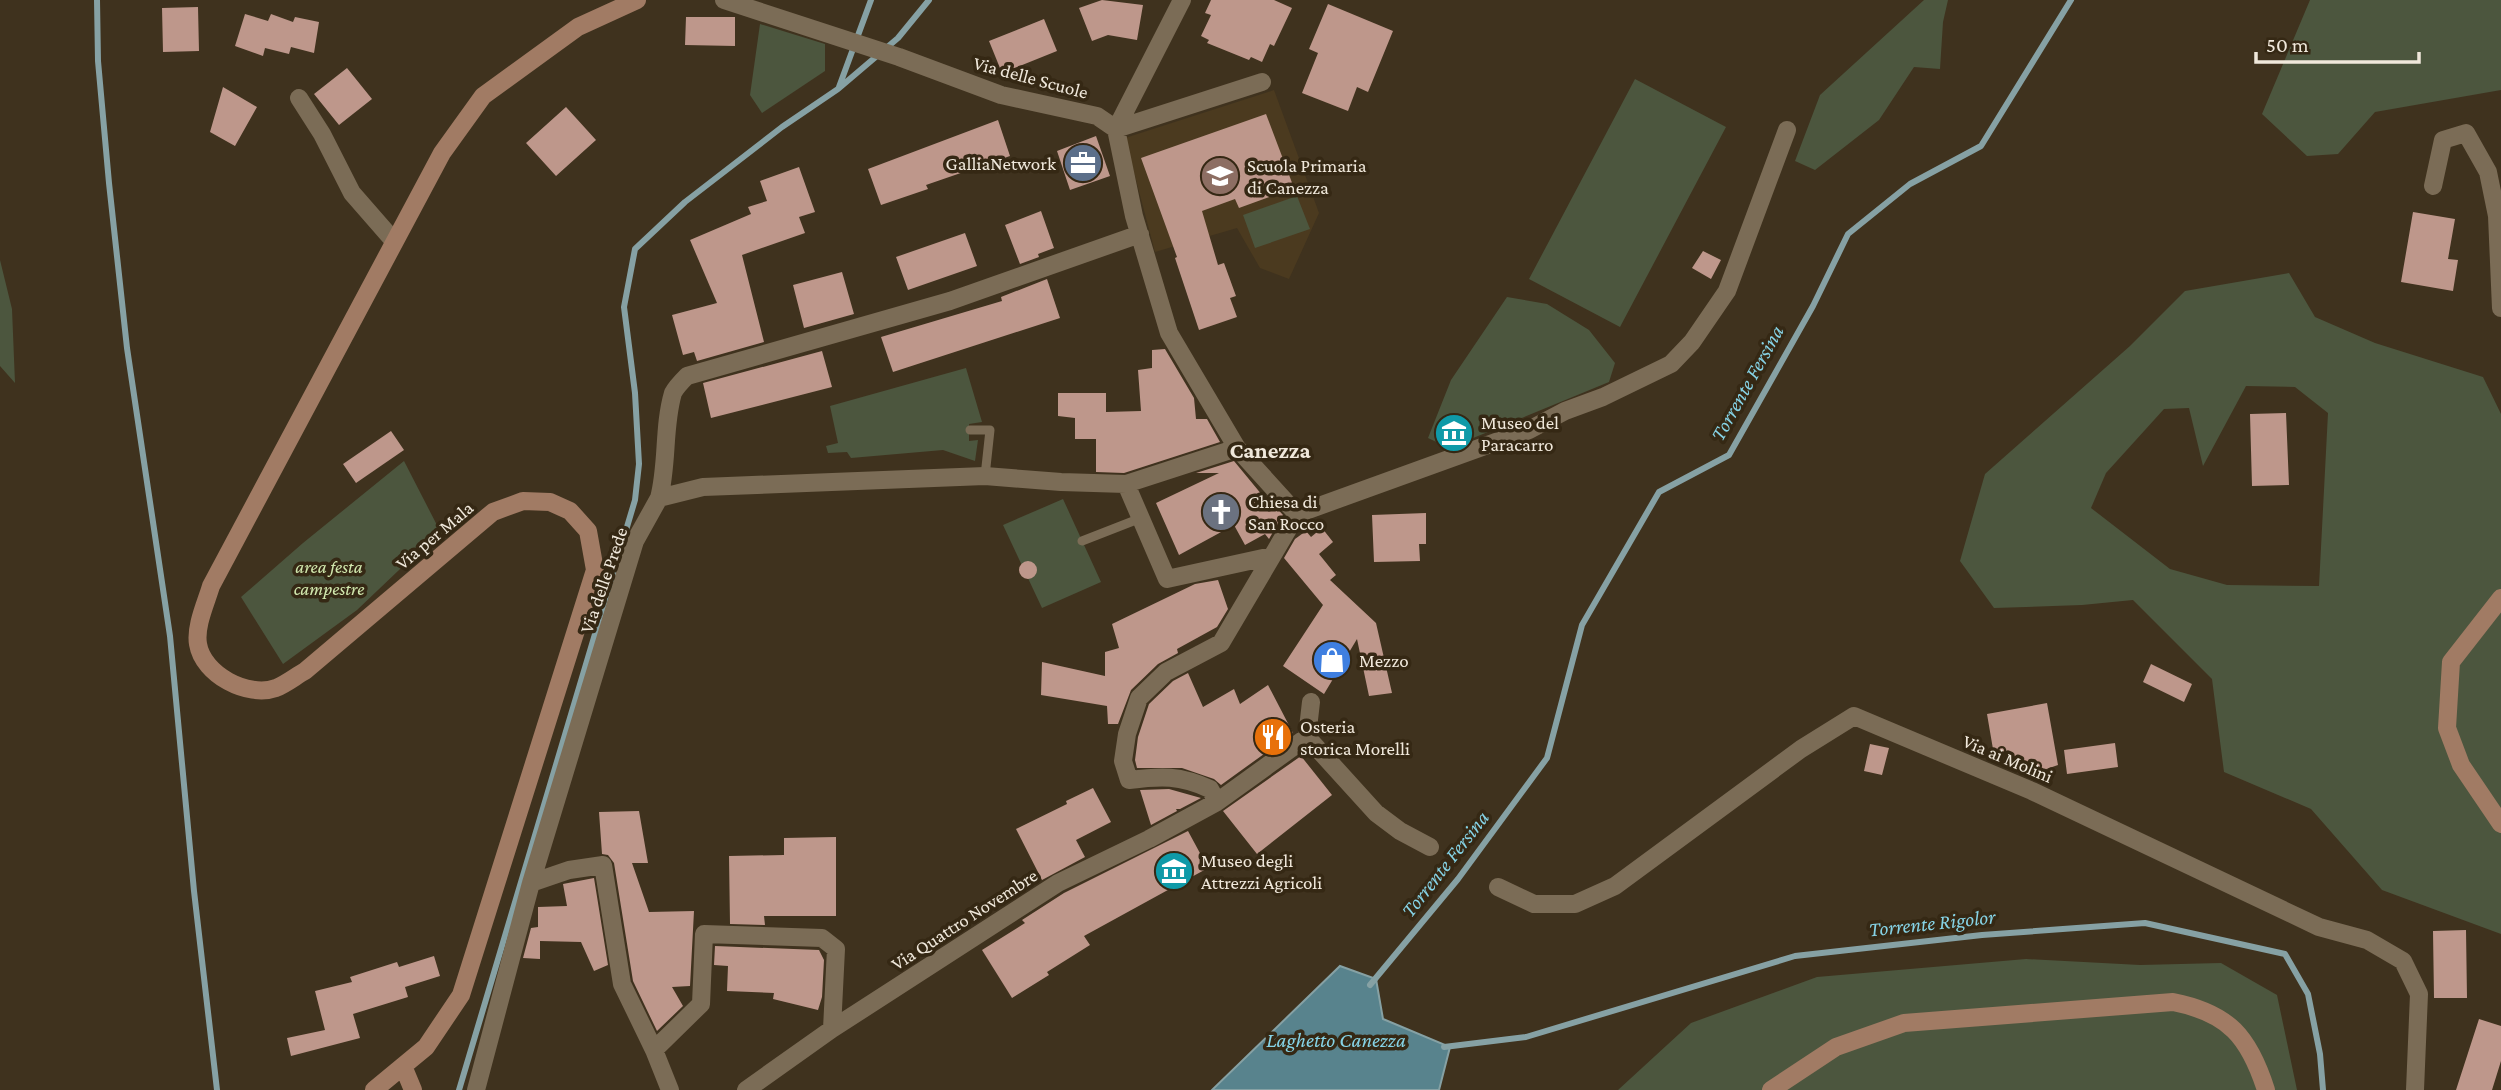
<svg xmlns="http://www.w3.org/2000/svg" width="2501" height="1090" viewBox="0 0 2501 1090" font-family="'Crimson Pro',serif">
	<rect width="100%" height="100%" fill="#3f321e"/>
	<path fill="#4b3a1f" d="M1274 90 1319 213 1289 279 1260 268 1237 228 1155 252 1125 138Z"/>
	<path fill="#4c563e" fill-rule="evenodd" d="M1924 0H1948L1943 22 1940 69 1914 67 1879 120 1815 170 1795 161 1820 95Z
		M2310 0H2501V90L2375 112 2338 154 2307 156 2262 114Z
		M760 24 825 44V71L762 113 750 95Z
		M1635 79 1726 127 1620 327 1529 279Z
		M1297 196 1310 229 1255 248 1243 215Z
		M0 260 12 309 15 383 0 366Z
		M2289 273 2315 317 2375 343 2483 377 2501 414V934L2382 890 2311 809 2224 772 2212 679 2133 600 2082 605 1994 608 1960 561 1985 474 2130 346 2185 291ZM2246 386 2295 387 2328 413 2319 586 2227 585 2170 569 2091 508 2106 473 2164 409 2189 408 2203 466Z
		M1507 297 1547 304 1589 330 1615 363 1609 382 1449 448 1428 438 1451 380Z
		M966 368 982 422 969 424V441L978 440 975 461 943 450 851 458 847 452 828 453 826 446 838 443 830 406Z
		M404 461 440 531 357 610 283 664 241 597 303 543Z
		M1063 499 1101 582 1042 608 1003 525Z
		M2026 959 2140 965 2221 963 2277 995 2297 1090H1618L1691 1023 1817 977Z"/>
	<path fill="#58838d" stroke="#86a1a4" stroke-width="2" d="M1340 966 1376 979 1383 1019 1450 1047 1439 1090H1212Z"/>
	<g fill="none" stroke-linecap="round" stroke-linejoin="round">
		<path stroke="#86a1a4" stroke-width="6" d="M97 0 98 61 109 183 127 348 170 636 194 891 217 1090
			M839 87 871 0
			M1370 985 1458 879 1547 758 1582 625 1659 492 1729 455 1813 306 1848 234 1910 184 1981 146 2071 0
			M1444 1047 1526 1037 1795 956 1982 935 2145 923 2285 954 2308 994 2320 1054 2323 1090
			M459 1090 635 500 639 464 635 393 624 307 635 249 685 202 782 127 838 89 898 38 929 0"/>
	</g>
	<path fill="#be978b" d="M1102 0 1143 5 1137 40 1108 35 1092 41 1079 8Z
		M1211 0H1274L1292 8 1274 46 1270 44 1262 62 1251 57 1249 60 1207 43 1209 40 1201 36 1211 15 1205 13Z
		M1328 4 1393 31 1368 92 1357 87 1348 111 1302 93 1318 53 1309 49Z
		M198 7 199 51 163 52 162 8Z
		M245 14 268 21 271 14 293 22 295 17 319 22 314 53 291 47 289 54 265 48 263 56 235 46Z
		M686 17H735V46L685 45Z
		M1044 19 1057 51 1002 73 989 41Z
		M347 68 372 99 339 125 314 94Z
		M223 87 257 107 235 146 210 132Z
		M566 107 596 140 556 176 526 143Z
		M1266 114 1294 188 1239 208 1235 199 1202 211 1218 265 1224 263 1236 296 1230 298 1237 317 1199 330 1175 258 1177 257 1141 158Z
		M998 120 1010 156 926 185 928 189 881 205 868 169Z
		M1096 136 1110 176 1070 190 1057 151Z
		M799 167 815 212 799 217 805 233 742 255 764 342 697 361 694 352 683 355 672 315 717 303 690 240 751 214 748 207 767 201 760 181Z
		M1041 211 1054 248 1038 254 1039 257 1020 264 1005 225Z
		M2413 212 2455 219 2448 259 2458 260 2453 291 2401 282Z
		M965 233 977 266 908 290 896 257Z
		M1703 251 1721 260 1711 279 1692 268Z
		M842 272 854 314 804 328 793 285Z
		M1047 279 1060 318 893 372 881 337 1002 301 1001 297Z
		M1165 349 1194 398 1196 419H1207L1220 442 1124 473 1096 472V439H1075V418L1058 416V393H1106V412L1141 411 1138 370 1152 368V350Z
		M822 351 832 387 711 418 703 383Z
		M2286 413 2289 485 2252 486 2250 414Z
		M391 431 404 450 356 483 343 464Z
		M1234 461 1267 501 1271 502 1283 515 1269 539 1265 534 1245 545 1234 525 1179 555 1156 503 1219 473H1196Z
		M1426 513V544H1419L1420 561 1374 562 1372 515Z
		M1322 528 1333 542 1319 554 1336 575 1330 580 1376 623 1392 693 1369 696 1357 639 1324 694 1283 666 1323 605 1284 558 1295 539 1306 531 1311 537Z
		M1019 570a9 9 0 1 1 18 0a9 9 0 1 1-18 0Z
		M1218 580 1228 609 1217 627 1177 649 1178 653 1158 664 1131 690 1118 724H1108L1107 706 1041 695 1042 662 1105 676V652L1119 648 1112 624 1195 584Z
		M2151 664 2192 684 2184 702 2143 682Z
		M1188 673 1203 707 1234 689 1240 704 1268 685 1293 733 1221 785 1214 779 1182 768H1137L1135 760 1138 737 1149 704 1173 681Z
		M2047 703 2058 765 2026 776 2016 772 2009 752 1994 755 1987 714Z
		M2115 743 2118 767 2067 774 2064 750Z
		M1870 744 1889 748 1882 775 1864 771Z
		M1301 756 1332 795 1257 854 1223 811Z
		M1093 788 1111 822 1076 840 1085 857 1042 880 1016 829 1067 804 1066 801Z
		M1169 789 1201 798 1180 809H1176L1177 811 1151 825 1140 790Z
		M639 811 648 863H632L649 912 694 911 690 986 672 987 683 1006 657 1031 633 981 614 863 608 855 602 854 599 812Z
		M1188 831 1208 868 1084 936 1090 945 1047 972 1049 975 1012 998 982 950 1025 923 1022 920 1064 893Z
		M836 837V916H764L765 925 730 924 729 856 784 855V838Z
		M594 878 608 965 594 971 581 942 540 941V959L523 958 531 928 538 927V907L567 906 563 884Z
		M2466 930 2467 998H2434L2433 931Z
		M715 946 819 950 824 960 822 997 818 1010 773 999 774 993 727 991 728 966 714 965Z
		M434 956 440 976 405 987 408 997 353 1014 360 1038 291 1056 287 1038 325 1030 315 991 352 982 350 977 397 962 399 967Z
		M2479 1019 2501 1026V1061L2492 1090H2456Z"/>
	<g fill="none" stroke-linecap="round" stroke-linejoin="round">
		<path stroke="#7b6c56" stroke-width="9" d="M970 430H990L985 476
			M1082 541 1141 518"/>
		<path stroke="#7b6c56" stroke-width="18" d="M724 0 899 57 1001 95 1097 116 1116 129 1134 216 1169 333 1237 448 1297 514
			M299 98 322 134 352 193 393 240
			M1116 129 1262 82
			M1116 129 1182 0
			M2433 186 2443 140 2466 133 2488 172 2497 216 2501 308
			M1126 484 1167 579 1272 556
			M659 498C668 464 663 427 673 393 676 387 682 381 687 376L950 301 1140 234
			M1297 514 1529 430 1565 411 1603 397 1671 364 1692 342 1727 291 1787 130
			M1307 737 1376 813 1400 831 1430 847
			M1217 802 1210 789C1180 775 1161 776 1129 780L1123 761 1127 734 1139 698 1166 672 1221 643 1297 514
			M531 883 569 870 603 865 622 984 654 1050 670 1090
			M1498 887 1534 904H1575L1615 886 1801 749 1854 716 2032 791 2319 927 2367 940 2403 961 2419 994 2415 1090
			M654 1050 701 1004 704 934 822 938 836 949 832 1029
			M476 1090 531 883 635 541 659 498 703 487 985 476 1061 482 1126 484 1237 448
			M746 1090 832 1029 1058 883 1149 839 1217 802 1307 737 1311 702"/>
		<path stroke="#a17b64" stroke-width="18" d="M2501 598 2451 662 2447 728 2461 765 2501 824
			M403 1066 413 1090
			M374 1090 426 1047 461 995 595 570 588 531 570 511 550 502 523 501 493 512 305 671C296 676 286 684 276 688 248 698 203 675 198 644 195 626 206 603 211 586L442 153 483 96 578 27 637 0
			M1771 1090 1836 1047 1904 1023 2173 1002C2229 1013 2249 1037 2266 1090"/>
	</g>
	<defs>
		<g id="office-disc" transform="scale(2.0125)"><circle r="9.5" fill="#5c6f8a" stroke="#352814"/><path d="M-6-3h4V-5.5h4V-3h4V5H-6ZM-1-4.5V-3h2v-1.5ZM-6 0V1H6V0Z" fill="#fff"/></g>
		<g id="school-disc" transform="scale(2.0125)"><circle r="9.5" fill="#8d6e63" stroke="#352814"/><path d="M0-5L7-2L0 1L-7-2ZM-4 1L0 2.5L4 1V4Q0 6-4 4Z" fill="#fff"/></g>
		<g id="museum-disc" transform="scale(2.0125)"><circle r="9.5" fill="#0f9aa8" stroke="#352814"/><path d="M0-6L6-3V-2H-6V-3ZM-5-1h2V3h-2ZM-1-1h2V3h-2ZM3-1h2V3H3ZM-6 4H6V6H-6Z" fill="#fff"/></g>
		<g id="church-disc" transform="scale(2.0125)"><circle r="9.5" fill="#6b7280" stroke="#352814"/><path d="M-1.2-6h2.4v3.5h3.3v2.4h-3.3V6h-2.4V-.1h-3.3v-2.4h3.3Z" fill="#fff"/></g>
		<g id="shop-disc" transform="scale(2.0125)"><circle r="9.5" fill="#3f7fe0" stroke="#352814"/><path d="M-5-2.5h2.3a2.7 3.5 0 0 1 5.4 0H5L5.5 6h-11ZM-1.5-2.5h3a1.5 2.3 0 0 0-3 0Z" fill="#fff"/></g>
		<g id="restaurant-disc" transform="scale(2.0125)"><circle r="9.5" fill="#e8710a" stroke="#352814"/><path d="M-5-6h1v4h1v-4h1v4h1v-4h1v5L-1.5 .5V6h-2V.5L-5-1ZM5-6V6H3V1.5H1.5Q1.5-4 5-6Z" fill="#fff"/></g>
	</defs>
	<g fill-rule="evenodd">
		<use href="#office-disc" x="1083" y="163"/>
		<use href="#school-disc" x="1220" y="176"/>
		<use href="#museum-disc" x="1454" y="433"/>
		<use href="#church-disc" x="1221" y="512"/>
		<use href="#shop-disc" x="1332" y="660"/>
		<use href="#restaurant-disc" x="1273" y="737"/>
		<use href="#museum-disc" x="1174" y="871"/>
	</g>
	<g text-anchor="middle" stroke-width="7" stroke-linejoin="round" paint-order="stroke">
		<g font-size="19" fill="#f0e8db" stroke="#352814">
			<text transform="translate(1031 77) rotate(15)" y="7">Via delle Scuole</text>
			<text transform="translate(434 535) rotate(-40)" y="7">Via per Mala</text>
			<text transform="translate(603 580) rotate(-71)" y="7">Via delle Prede</text>
			<text transform="translate(2008 758) rotate(23)" y="7">Via ai Molini</text>
			<text transform="translate(964 919) rotate(-33)" y="7">Via Quattro Novembre</text>
		</g>
		<g font-size="19" fill="#f0e8db" stroke="#352814" text-anchor="start">
			<text x="1056" y="170" text-anchor="end">GalliaNetwork</text>
			<text x="1247" y="172">Scuola Primaria<tspan x="1247" dy="22">di Canezza</tspan></text>
			<text x="1481" y="429">Museo del<tspan x="1481" dy="22">Paracarro</tspan></text>
			<text x="1248" y="508">Chiesa di<tspan x="1248" dy="22">San Rocco</tspan></text>
			<text x="1359" y="667">Mezzo</text>
			<text x="1300" y="733">Osteria<tspan x="1300" dy="22">storica Morelli</tspan></text>
			<text x="1201" y="867">Museo degli<tspan x="1201" dy="22">Attrezzi Agricoli</tspan></text>
		</g>
		<g font-size="19" font-style="italic" fill="#d1e8ae" stroke="#352814">
			<text x="329" y="573">area festa<tspan x="329" dy="22">campestre</tspan></text>
		</g>
		<g font-size="21" font-style="italic" fill="#86d3e6" stroke="#352814">
			<text transform="translate(1747 383) rotate(-61)" y="7">Torrente Fersina</text>
			<text transform="translate(1445 864) rotate(-52)" y="7">Torrente Fersina</text>
			<text transform="translate(1932 923) rotate(-6)" y="7">Torrente Rigolor</text>
			<text x="1336" y="1047">Laghetto Canezza</text>
		</g>
		<g font-size="23" font-weight="bold" fill="#f0e8db" stroke="#352814">
			<text x="1270" y="458">Canezza</text>
		</g>
	</g>
	<path d="M2256 52v10h163v-10" fill="none" stroke="#f0e8db" stroke-width="3.5"/>
	<text x="2266" y="52" font-size="21" fill="#f0e8db" stroke="#352814" stroke-width="5" paint-order="stroke">50 m</text>
</svg>
